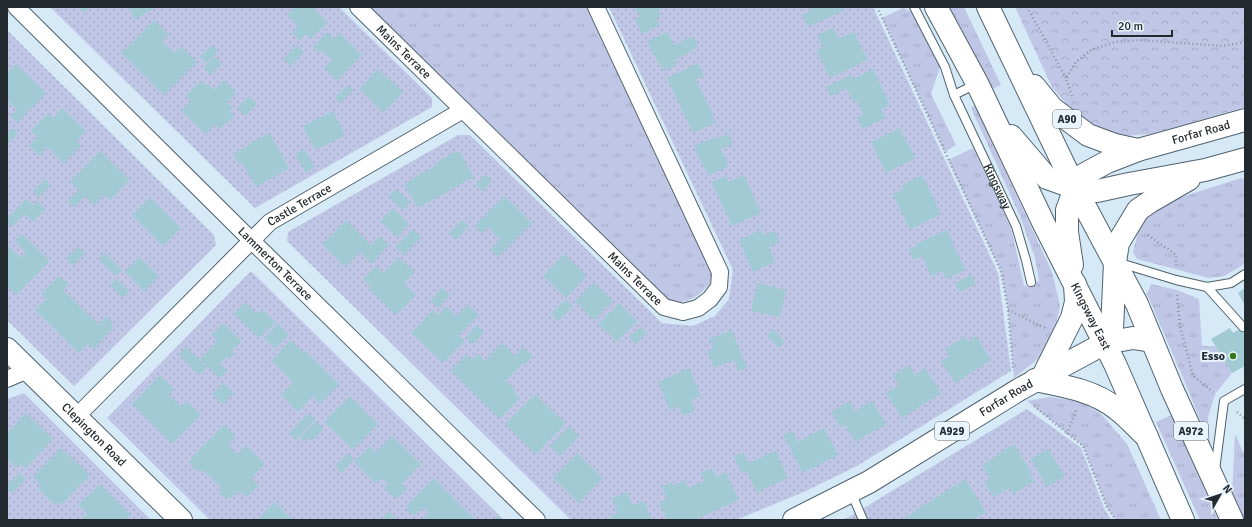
<svg xmlns="http://www.w3.org/2000/svg" width="1252" height="527" viewBox="0 0 1252 527" font-family="Signika,sans-serif">
	<defs>
		<pattern id="grass-tufts" width="24" height="20" patternUnits="userSpaceOnUse"><rect width="24" height="20" fill="#c0c7e6"/><path d="M3 7l-1-3M5 7V3M7 7l1-3M15 17l-1-3M17 17v-4M19 17l1-3" fill="none" stroke="#a5abc6"/></pattern>
		<pattern id="park-crowns" width="20" height="18" patternUnits="userSpaceOnUse"><rect width="20" height="18" fill="#c0c7e6"/><path d="M2 6a3 3 0 1 1 6 0M12 15a3 3 0 1 1 6 0" fill="none" stroke="#a5abc6"/></pattern>
		<pattern id="garden-dots" width="8" height="8" patternUnits="userSpaceOnUse"><rect width="8" height="8" fill="#c0c7e6"/><path d="M2 2h.1M6 6h.1" fill="none" stroke="#a5abc6" stroke-width="1.8" stroke-linecap="round"/></pattern>
	</defs>
	<rect width="100%" height="100%" fill="#d5e9f7"/>
	<path fill="url(#grass-tufts)" d="M367 7H588L711 268V282C696 299 691 302 668 303Z
		M949 7H964L1001 85 992 89Z
		M903 8 914 13 940 67 931 94 956 145 945 152 882 18Z
		M975 105 1052 272 1060 305 1055 333 1038 359 1014 378 1008 309 1001 271 948 160 973 148 1011 228 1024 286 1039 281 1035 258 1020 216 971 108Z
		M1241 178 1245 180V264L1224 276 1209 278 1137 259 1133 252 1139 228 1152 211 1169 201Z
		M1151 284 1177 290 1199 299 1202 346H1215L1232 373 1215 394 1208 417 1210 445 1189 392 1147 294Z
		M1050 397 1079 401 1101 414 1127 444 1161 520H1116L1107 507 1083 446 1027 401Z
		M1172 415 1218 520H1200L1156 422Z
		M1235 434 1245 456V520H1242L1232 496Z"/>
	<path fill="url(#park-crowns)" d="M1015 7H1245V107L1151 134 1122 136 1091 128 1073 112 1052 87Z"/>
	<path fill="url(#garden-dots)" d="M50 7H339L432 98V107L255 208Z
		M609 7H873L998 273 1011 371 857 466 806 491 736 520H571L287 241 288 232 458 135H470L662 323 693 326 715 316 729 299 733 270Z
		M7 30 214 235 216 245 74 386 7 320Z
		M251 271 504 520H210L107 418Z
		M24 393 151 520H7V399Z
		M1027 409 1081 448 1104 508 1111 520H841L849 517Z"/>
	<path fill="#a1cad5" d="M78 7H90L84 13Z
		M128 7H156L135 19Z
		M294 7H313L328 22 311 39 306 34 300 41 292 33 298 26 287 15Z
		M635 7H663L658 10 661 16 657 18 660 25 642 34 635 19 640 16Z
		M808 7H842L844 10 808 27 802 15 810 11Z
		M154 20 169 35 162 41 175 53 181 47 197 62 164 95 121 53Z
		M833 28 839 39 854 32 868 60 830 78 816 50 823 47 817 35Z
		M327 32 334 39 340 33 362 55 337 81 324 68 332 60 322 50 320 53 313 47Z
		M668 32 674 45 693 36 698 47 692 50 693 51 675 60 677 65 664 71 662 66 660 67 647 41Z
		M212 45 218 51 206 63 200 57Z
		M297 45 304 52 291 66 283 59Z
		M214 56 222 64 211 75 204 68Z
		M698 63 704 76 696 80 716 122 693 133 667 78Z
		M16 64 46 93 17 123 10 116 17 110 7 100V73Z
		M378 69 403 92 383 113 359 89Z
		M873 69 890 105 881 109 885 118 863 129 857 118 863 114 856 100 853 102 846 88 831 96 826 87 851 75 853 79Z
		M224 80 236 93 227 103 233 108 230 111 235 115 220 129 215 124 205 134 181 111 191 101 186 96 200 81 204 85 206 83 214 90Z
		M348 85 353 90 340 103 335 98Z
		M249 96 257 104 245 116 237 108Z
		M62 108 86 131 76 141 81 146 64 163 47 147 39 156 29 146 37 137 31 131 48 113 53 118Z
		M333 111 345 135 315 150 303 126Z
		M13 128 18 133 7 145V134Z
		M900 128 915 158 886 173 871 142Z
		M269 133 289 168 256 187 242 163 239 164 233 154Z
		M728 134 733 144 721 149 729 166 708 176 694 146 716 137 717 139Z
		M304 149 315 167 306 173 295 154Z
		M100 151 130 180 110 200 104 195 94 205 85 196 74 208 68 201 79 190 70 182Z
		M456 151 458 154 460 152 474 177 418 208 404 184 435 166 434 164Z
		M485 174 492 180 483 191 476 185Z
		M744 175 761 213 732 226 712 182 726 176 728 182Z
		M922 175 941 214 910 230 893 194 903 189 902 186Z
		M45 179 51 185 39 197 33 192Z
		M396 189 410 202 403 210 388 197Z
		M505 196 532 223 498 257 491 249 500 240 488 227 482 233 474 226Z
		M150 197 181 228 163 246 132 215Z
		M26 199 33 205 37 201 46 209 33 222 25 214 12 227 7 222V218Z
		M393 208 409 224 397 237 380 221Z
		M346 220 371 245 380 236 389 245 371 264 360 252 345 267 322 244Z
		M462 220 469 226 456 240 449 233Z
		M413 229 421 237 404 255 395 247Z
		M761 230 763 235 771 231 776 233 779 239 777 243 769 247 775 262 753 272 739 240Z
		M947 230 965 270 946 279 942 271 931 276 922 256 913 260 909 249 917 246 916 244Z
		M22 234 50 261 16 295 7 286V244L21 258 26 253 15 241Z
		M78 247 85 253 73 266 66 259Z
		M105 253 122 270 116 276 99 260Z
		M564 254 587 276 566 298 543 276Z
		M139 257 159 276 144 291 125 272Z
		M398 257 415 272 404 283 416 295 396 315 368 288 370 286 363 279 376 266 383 273Z
		M971 275 976 284 960 292 955 283Z
		M59 276 69 284 63 290 98 324 106 316 112 322 113 328 94 349 88 343 79 353 35 310 46 299 41 294Z
		M116 279 129 291 123 298 110 285Z
		M594 282 613 301 594 320 575 301Z
		M757 283 786 290 780 317 751 311Z
		M442 288 450 295 438 308 430 301Z
		M1245 288V305L1238 293Z
		M566 299 573 306 558 321 551 314Z
		M245 302 257 314 262 309 276 322 259 338 234 314Z
		M619 303 637 321 617 342 598 324Z
		M468 305 479 315 459 335 465 341 443 363 411 333 433 310 438 315 446 306 457 316Z
		M223 323 242 341 232 351 235 354 229 359 227 356 220 364 227 371 220 378 200 359 217 341 211 335Z
		M278 324 289 335 275 349 264 338Z
		M477 325 484 332 473 344 466 337Z
		M1245 326V366L1232 373 1211 339 1230 328 1233 333Z
		M641 327 647 333 636 344 629 337Z
		M773 329 785 342 779 348 767 336Z
		M732 330 747 368 738 371 734 360 714 368 707 351 713 349 709 339Z
		M976 336 991 360 955 383 941 362 949 356 945 349 965 337 968 342Z
		M291 340 303 352 305 350 339 384 320 404 313 396 298 412 281 395 293 382 271 361Z
		M502 343 515 356 523 347 533 356 524 365 523 363 506 381 515 389 513 391 520 398 500 419 451 371 466 355 471 360 478 353 485 361Z
		M186 347 207 367 199 375 179 355Z
		M909 365 915 375 925 368 941 393 902 418 886 393 899 385 893 376Z
		M689 368 701 396 691 400 695 409 692 412 686 415 682 414 678 406 670 410 658 382Z
		M160 375 174 389 169 395 181 407 187 401 201 415 172 444 132 404Z
		M223 383 234 393 223 404 212 394Z
		M535 394 566 424 536 454 505 424Z
		M350 396 378 424 353 450 324 422Z
		M849 401 855 411 872 401 886 424 855 442 845 425 841 428 831 412Z
		M26 413 53 439 25 469 20 464 16 467 7 459V433Z
		M309 413 315 420 296 440 289 433Z
		M316 421 324 429 312 441 309 437 305 442 300 438Z
		M224 425 236 437 228 445 237 454 246 445 265 464 251 478 259 485 247 497 239 491 231 498H225L219 494 220 487 204 471 195 470 192 467 190 462 191 458Z
		M569 427 579 436 560 456 550 446Z
		M824 428 838 455 803 473 783 435 792 431 798 442Z
		M392 436 421 464 402 484 407 489 396 499 384 488 388 484 384 479 383 478 379 482H374L354 462 370 446 376 452Z
		M1014 444 1032 473 1030 474 1035 481 1013 494 1009 488 994 497 984 482 990 478 982 465Z
		M61 448 90 475 61 505 58 502 55 505 38 489 41 486 33 477Z
		M1048 449 1065 476 1047 487 1031 459Z
		M776 451 788 478 756 492 747 471 741 473 734 456 744 452 748 463Z
		M348 453 354 460 341 473 335 466Z
		M577 453 603 478 579 503 553 478Z
		M712 468 716 477 726 472 739 500 694 520H676V519L667 520 659 503 667 499 662 486 672 482 673 485 685 480 689 488 704 481 701 473Z
		M19 473 26 479 12 494 7 486Z
		M434 478 455 500 476 520H422L429 513 423 508 416 514 412 515 407 510V505Z
		M965 479 986 512 973 520H903V519Z
		M100 484 131 515 126 520H81L87 514 78 505Z
		M627 492 633 506 644 501 652 520H612L610 516 618 513 612 499Z
		M275 502 293 520H257Z
		M389 511 396 518 395 520H381Z
		M498 515 503 520H493Z"/>
	<g fill="none" stroke-linecap="round" stroke-linejoin="round">
		<g stroke="#50626d" stroke-width="10">
			<g id="lane">
				<path id="s1" d="M914 7 945 67 954 95 1016 226 1026 260 1031 282"/>
				<path d="M954 95 976 84"/>
				<path d="M1120 263 1176 280 1207 287 1231 283 1245 274"/>
				<path d="M1207 287 1243 327"/>
				<path d="M1215 470 1224 401 1245 389"/>
				<path d="M851 492 863 520"/>
			</g>
		</g>
		<g stroke="#50626d" stroke-width="18">
			<g id="street">
				<path id="s2" d="M16 7 251 240 537 520"/>
				<path id="s3" d="M358 7 664 307 683 312 698 308 710 299 719 287 720 272 596 7"/>
				<path d="M7 379 28 370"/>
				<path id="s4" d="M76 417 270 222 463 110"/>
			</g>
		</g>
		<g stroke="#50626d" stroke-width="24">
			<g id="secondary">
				<path id="s5" d="M7 349 181 520"/>
			</g>
		</g>
		<g stroke="#50626d" stroke-width="24">
			<g id="primary">
				<path d="M1043 376 1072 318 1076 302 1075 284"/>
				<path d="M1035 380C1064 386 1093 390 1117 409 1128 417 1137 428 1147 437"/>
				<path id="s6" d="M794 520 869 482 1020 389 1105 343 1133 338 1152 341"/>
			</g>
		</g>
		<g stroke="#50626d" stroke-width="24">
			<g id="highway">
				<path id="s7" d="M936 7 977 83 1044 224 1115 364 1183 520"/>
				<path d="M988 7 1075 188 1137 304 1172 389 1232 520"/>
				<path d="M1034 86 1052 108 1088 135 1115 145 1138 150"/>
				<path d="M1011 136 1047 178 1075 188 1097 191 1129 184 1205 170 1245 159"/>
				<path id="s8" d="M1072 265 1067 232V210L1075 188 1083 175 1107 162 1138 150 1245 120"/>
				<path d="M1105 343 1112 330 1115 262 1118 243 1138 210 1151 201 1189 179"/>
			</g>
		</g>
		<path stroke="#84929c" stroke-width="2.5" stroke-dasharray="1 3" stroke-linecap="butt" d="M877 7 1001 271 1008 309 1013 370
			M1027 7 1066 78
			M1072 96 1066 78 1076 62 1091 50 1115 42 1139 40 1223 46 1245 42
			M1148 235 1176 255V266
			M1177 295 1180 326 1193 376 1213 392
			M1008 310 1045 328
			M1034 406 1083 446 1107 507 1116 520
			M1237 412 1245 419
			M1067 434 1076 410"/>
		<use href="#lane" stroke="#fff" stroke-width="8"/>
		<use href="#street" stroke="#fff" stroke-width="16"/>
		<use href="#secondary" stroke="#fff" stroke-width="22"/>
		<use href="#primary" stroke="#fff" stroke-width="22"/>
		<use href="#highway" stroke="#fff" stroke-width="22"/>
	</g>
	<circle fill="#397816" stroke="#e9f5fd" stroke-width="1.5" cx="1233" cy="356" r="4"/>
	<g text-anchor="middle" stroke-width="4" stroke-linejoin="round" paint-order="stroke">
		<g fill="#e9f5fd" stroke="#5e676d" stroke-width="1">
			<rect x="1053" y="110" width="28" height="18" rx="3"/>
			<rect x="935" y="422" width="34" height="18" rx="3"/>
			<rect x="1174" y="422" width="34" height="18" rx="3"/>
		</g>
		<g font-size="11" font-weight="bold" fill="#222a2f">
			<text x="1067" y="123">A90</text>
			<text x="952" y="435">A929</text>
			<text x="1191" y="435">A972</text>
		</g>
		<g font-size="12" fill="#222a2f" stroke="#e9f5fd">
			<text dy="4" stroke="none"><textPath href="#s3" startOffset="64">Mains Terrace</textPath></text>
			<text dy="4" stroke="none"><textPath href="#s8" startOffset="220">Forfar Road</textPath></text>
			<text dy="4" stroke="none"><textPath href="#s1" startOffset="198">Kingsway</textPath></text>
			<text dy="4" stroke="none"><textPath href="#s4" startOffset="309">Castle Terrace</textPath></text>
			<text dy="4" stroke="none"><textPath href="#s2" startOffset="365">Lammerton Terrace</textPath></text>
			<text dy="4" stroke="none"><textPath href="#s3" startOffset="388">Mains Terrace</textPath></text>
			<text dy="4" stroke="none"><textPath href="#s7" startOffset="346">Kingsway East</textPath></text>
			<text dy="4" stroke="none"><textPath href="#s6" startOffset="245">Forfar Road</textPath></text>
			<text dy="4" stroke="none"><textPath href="#s5" startOffset="122">Clepington Road</textPath></text>
		</g>
		<g font-size="12" font-weight="bold" fill="#222a2f" stroke="#e9f5fd" text-anchor="end">
			<text x="1225" y="360">Esso</text>
		</g>
	</g>
	<rect width="1252" height="527" fill="none" stroke="#222a2f" stroke-width="16"/>
	<g transform="translate(1220 495) rotate(51)" stroke="#e9f5fd" stroke-width="3" paint-order="stroke">
	<path d="M0-3L7 15L0 10L-7 15Z" fill="#222a2f"/>
	<text y="-6" font-size="11" font-weight="bold" text-anchor="middle" fill="#222a2f">N</text>
	</g>
	<path d="M1112 30v6h60v-6" fill="none" stroke="#222a2f" stroke-width="2"/>
	<text x="1118" y="30" font-size="12" fill="#222a2f" stroke="#e9f5fd" stroke-width="3" paint-order="stroke">20 m</text>
</svg>
